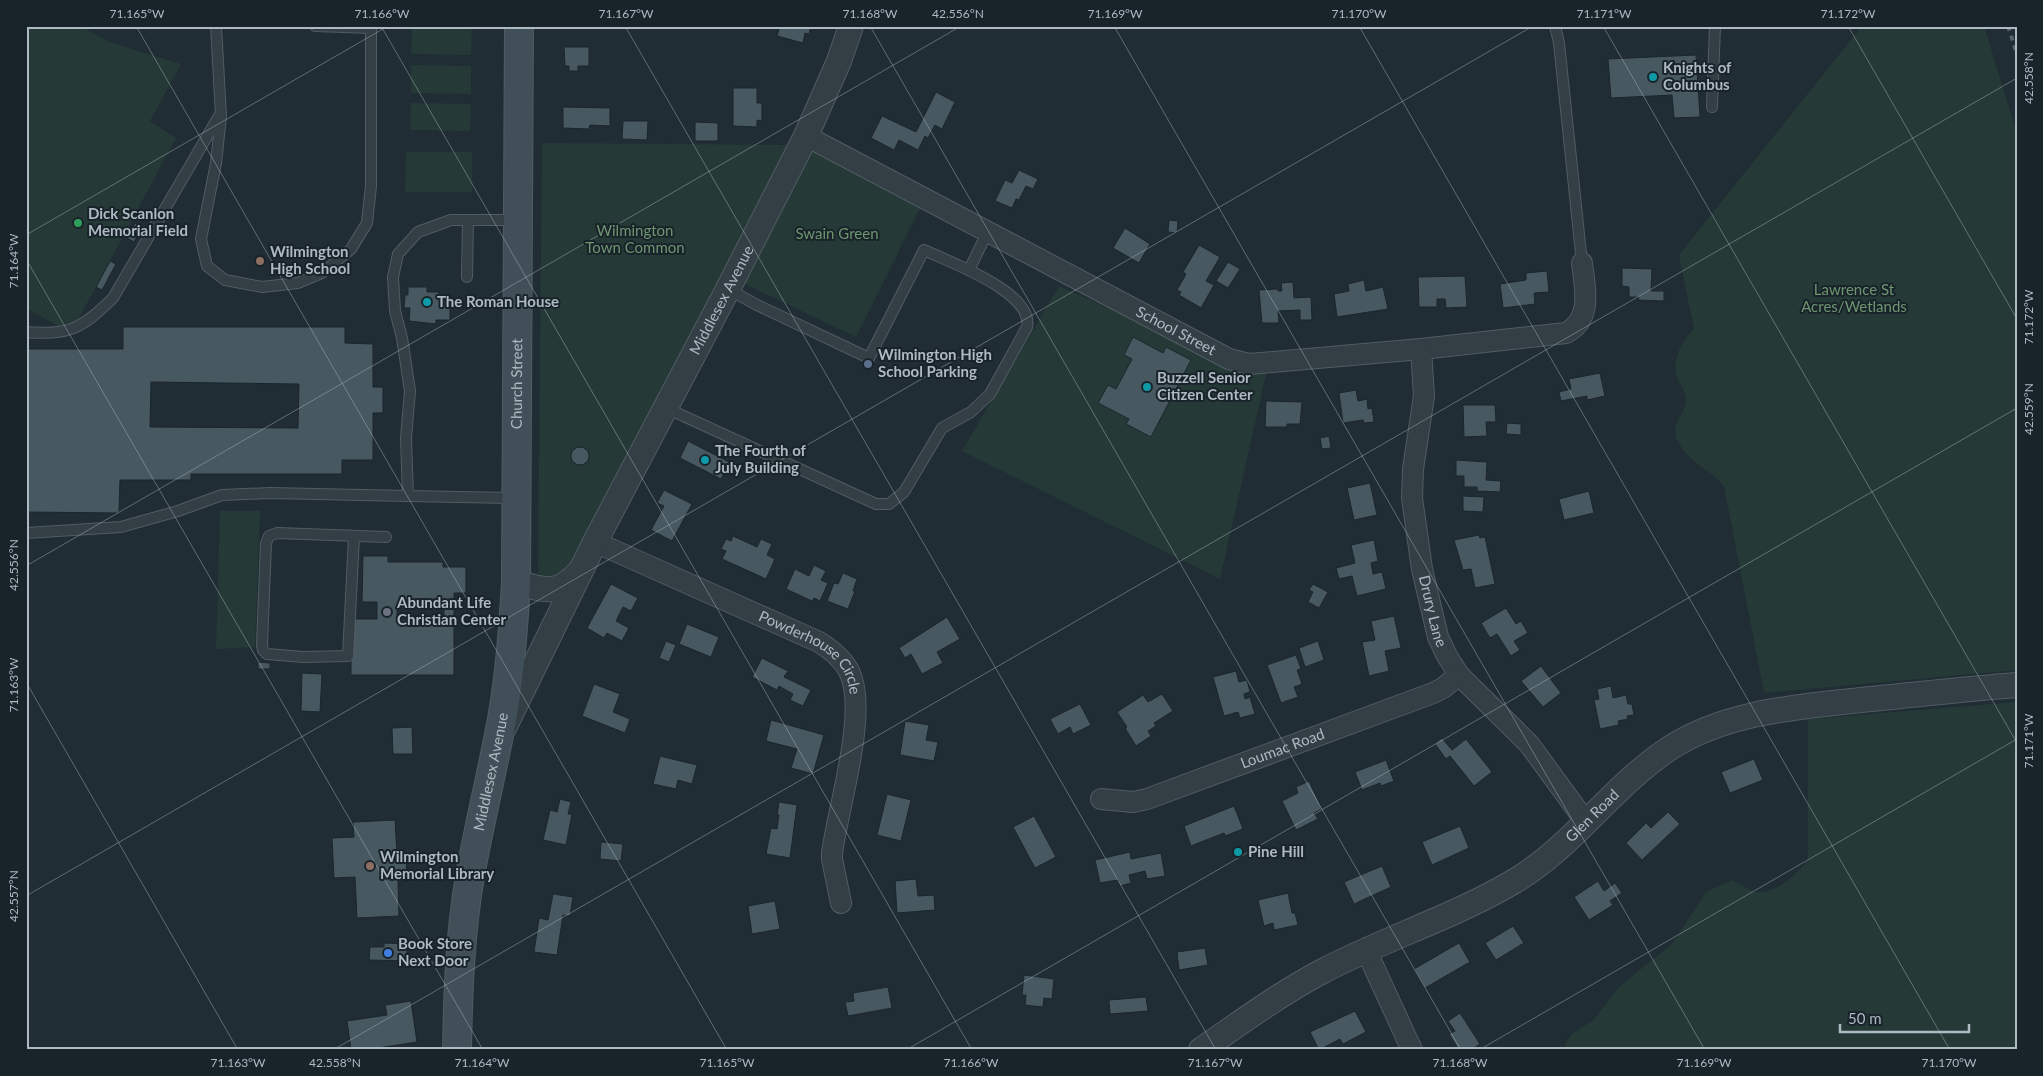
<svg xmlns="http://www.w3.org/2000/svg" width="2043" height="1076" viewBox="0 0 2043 1076" font-family="Lato,sans-serif">
	<rect width="100%" height="100%" fill="#202d35"/>
	<path fill="#253a36" d="M26 26H80L112 43 181 64 150 121 176 138 78 320 58 326 26 308Z
		M1862 26H1984L2017 133V670L1764 693 1724 486C1711 470 1694 465 1682 448 1680 445 1677 441 1676 438 1672 422 1684 415 1686 402 1687 392 1678 384 1676 374 1672 359 1683 339 1694 329L1679 255Z
		M412 27 472 28 471 55 411 54Z
		M411 65 471 66V94L411 93Z
		M411 103 471 104 470 131 410 130Z
		M542 143 789 145 597 517C589 533 575 563 561 573 554 577 545 576 538 574Z
		M810 147 921 206 856 337 743 283Z
		M406 152H472V192H405Z
		M1059 286 1239 367 1267 370 1220 579 962 451Z
		M220 511H260L255 647 216 649Z
		M2017 702V1050H1565L1566 1043 1571 1035 1594 1019 1619 987 1672 944 1706 892 1731 880C1739 883 1748 890 1756 892 1776 895 1798 873 1808 859V719Z"/>
	<path fill="#485860" stroke="#1b252c" fill-rule="evenodd" d="M780 26H811L809 34 805 33 803 43 777 36Z
		M564 47H589V66H578V71H569V66H565Z
		M1696 55 1700 117 1674 118 1672 95 1611 98 1608 59Z
		M733 88H757V103H762V121L757 120V127L733 126Z
		M936 92 955 102 942 129 935 125 928 138 925 136 918 150 899 140 894 150 871 138 882 116 916 132Z
		M563 107 610 108V126L590 125 589 129 563 128Z
		M623 121H648L647 140 622 139Z
		M695 122 718 123V141H695Z
		M1019 170 1038 179 1033 189 1026 186 1019 200 1016 199 1012 208 995 201 1005 180 1012 183Z
		M1169 220 1178 221 1177 233 1168 232Z
		M135 223 142 227 134 242 127 238Z
		M1125 228 1150 244 1139 263 1113 248Z
		M1199 245 1220 257 1206 281 1214 285 1201 308 1179 295 1181 292 1177 290 1186 274 1183 272Z
		M110 261 116 264 102 290 96 287Z
		M1228 262 1240 269 1228 288 1216 281Z
		M1622 268 1652 269 1651 291H1664V301L1638 300 1639 297H1629V287L1622 286Z
		M1547 271 1549 292 1534 293 1535 304 1503 308 1500 284 1526 280V273Z
		M1465 276 1467 307 1446 308 1445 299H1437V307H1419L1418 277Z
		M1364 280 1366 291 1383 287 1388 309 1337 317 1334 294 1349 291 1348 284Z
		M1293 282 1294 298 1311 297 1312 320H1300V310L1278 311 1279 323H1262L1259 290 1278 289V291H1282L1281 283Z
		M408 287H427V292H439V295H450V320H436V324L409 321 410 308H404L405 295H408Z
		M123 327H345V343L373 344V387H383V413H373V460H342V474H191V480H120L119 513 26 512V349H123ZM151 382 299 384 298 428 150 427Z
		M1133 337 1163 353 1166 347 1191 360 1151 437 1126 424 1129 419 1098 403 1108 385 1116 389 1132 359 1124 355Z
		M1600 373 1605 396 1587 400V396L1561 401 1559 392 1571 389 1569 379Z
		M1356 390 1358 401 1367 399 1368 409 1372 408 1374 422 1364 423 1363 420 1343 423 1339 393Z
		M1266 401 1302 402 1300 424H1287V427H1265Z
		M1463 405H1495L1496 422H1486L1487 436 1464 437Z
		M1507 423 1521 424V435L1506 434Z
		M1329 436 1331 448 1322 449 1320 438Z
		M688 441 729 462 721 479 680 458Z
		M571 456a9 9 0 1 1 18 0a9 9 0 1 1-18 0Z
		M1456 460 1487 462 1486 480 1501 481 1500 492 1477 491V487H1464V476H1456Z
		M1370 483 1377 515 1354 520 1347 488Z
		M664 490 692 504 672 541 651 530 664 506 657 503Z
		M1589 491 1594 513 1564 520 1559 499Z
		M1463 496 1484 497 1483 512 1463 511Z
		M1479 535 1480 538 1485 537 1495 584 1475 588 1471 569 1463 570 1454 540Z
		M733 536 757 547 761 539 772 544 767 555 775 559 766 579 722 559 726 551 721 549 726 539 731 541Z
		M1374 540 1378 561 1371 563 1373 574 1382 572 1386 589 1357 596 1352 576 1339 579 1336 568 1355 563 1351 545Z
		M363 556H388V562H443V567H466V593H454V675H351V619H377V602H362ZM410 599H444V620H397V604H410Z
		M814 565 826 571 821 580 828 583 820 601 814 598 812 601 786 589 795 569 809 576Z
		M843 573 857 579 853 591H855L848 609 827 601 834 583 838 584Z
		M611 584 638 598 631 611 623 607 616 621 629 628 622 641 607 633 604 638 587 628Z
		M1313 584 1328 592 1319 608 1308 602 1313 592 1309 590Z
		M1506 608 1516 624 1521 621 1528 633 1514 641 1520 650 1511 656 1497 634 1490 638 1481 623Z
		M1394 616 1401 648 1385 651 1389 671 1369 676 1362 642 1375 640 1371 621Z
		M947 617 960 639 937 652 943 663 922 674 911 654 905 658 899 648Z
		M687 624 719 637 711 657 679 644Z
		M666 641 676 645 669 662 659 658Z
		M1318 641 1324 660 1305 667 1299 648Z
		M1296 655 1301 669 1297 670 1302 684 1294 687 1298 697 1281 703 1267 665Z
		M762 658 788 671 784 677 811 690 803 706 790 700 793 694 779 686 777 690 752 677Z
		M258 662 270 663V669H258Z
		M1541 666 1561 693 1543 707 1521 681Z
		M1236 671 1239 682 1247 680 1250 692 1244 694 1245 699 1250 697 1255 714 1240 718 1238 712 1224 716 1213 677Z
		M302 673 322 674 320 712 301 711Z
		M594 684 620 694 613 712 630 719 625 733 582 716Z
		M1611 686 1613 698 1626 695 1628 704H1632L1634 715 1627 716 1628 719 1618 721 1619 725 1600 729 1594 700 1599 699 1597 689Z
		M1162 694 1173 711 1154 723 1156 726 1148 731 1151 736 1136 746 1125 728 1127 727 1117 712 1143 695 1148 702Z
		M1080 704 1091 725 1073 734 1070 727 1058 734 1050 719Z
		M771 720 824 735 813 774 791 768 797 749 766 741Z
		M905 721 929 725 926 740 938 742 934 761 900 755Z
		M412 727 413 754H393L392 728Z
		M1442 738 1452 750 1466 739 1492 772 1474 786 1450 756 1446 759 1435 744Z
		M660 756 697 765 692 784 678 780 676 789 653 784Z
		M1754 759 1763 780 1730 793 1721 772Z
		M1386 760 1394 781 1381 786 1380 783 1362 790 1355 772Z
		M1309 781 1322 809 1314 813 1318 819 1296 830 1282 801 1298 793 1296 787Z
		M887 794 911 800 901 841 877 835Z
		M560 799 571 802 568 814H572L566 845 543 840 550 810 557 812Z
		M779 802 797 805 790 858 766 854 771 828 777 829 779 815H777Z
		M1234 806 1243 829 1225 836 1224 833 1191 846 1184 826Z
		M1668 812 1680 824 1642 860 1626 843 1646 823 1651 828Z
		M1034 816 1056 857 1035 868 1013 827Z
		M395 820 397 855 406 854 407 881H398L399 916 357 918 355 877 334 878 332 838 354 837 353 822Z
		M1460 826 1469 848 1432 865 1422 842Z
		M601 842 623 844 621 861 600 859Z
		M1130 852 1131 859 1161 853 1165 876 1147 879 1145 871 1129 875 1131 883 1120 886 1118 880 1100 883 1095 860Z
		M1382 866 1391 887 1354 904 1344 882Z
		M916 879 918 896 934 895 935 910 897 913 895 881Z
		M1598 881 1604 891 1615 883 1622 893 1610 901 1613 905 1589 920 1574 897Z
		M1288 893 1292 913H1295L1298 925 1274 930 1273 923 1264 926 1258 900Z
		M553 894 573 897 570 916 563 915 557 955 534 952 539 918 548 920Z
		M775 901 780 929 752 934 748 906Z
		M1513 926 1524 943 1496 960 1485 943Z
		M384 943 407 944V961L369 960 370 947H384Z
		M1459 943 1470 962 1425 988 1414 969Z
		M1205 948 1208 965 1179 970 1177 952Z
		M1024 975 1054 979 1052 999 1044 998 1043 1007 1025 1005 1026 995H1022Z
		M888 987 892 1008 848 1016 845 1002 854 1001 853 993Z
		M1146 997 1148 1011 1110 1014 1109 1000Z
		M411 1001 417 1042 365 1050H351L347 1021 387 1015 385 1005Z
		M1355 1011 1366 1032 1343 1044 1340 1039 1319 1050 1310 1032Z
		M1460 1013 1480 1044 1471 1050H1459L1449 1034 1455 1031 1448 1021Z"/>
	<g fill="none" stroke-linecap="round" stroke-linejoin="round">
		<g stroke="#515c63" stroke-width="12">
			<path id="service" d="M216 26 221 116 216 163 201 239 207 266 225 280 262 287 298 283 322 273 351 249 367 223 371 186V26
				M315 26 371 28
				M1555 26 1559 43 1582 263
				M1712 107 1715 26
				M969 270 988 231
				M467 277 468 220
				M26 332C70 336 82 328 113 298L219 116
				M666 408 876 504H889L904 492 942 428 971 412 990 394 1027 327C1034 292 949 262 924 250L869 358 757 305 728 289
				M514 498 408 496 406 438 410 391 402 338 395 311 393 277 398 254 418 232 451 220H516
				M26 533 121 527 178 511 222 495 270 493 408 496
				M354 536 348 656 303 657 267 654 263 650 262 645 266 543 269 536 277 533 386 537"/>
		</g>
		<g stroke="#515c63" stroke-width="22">
			<g id="minor">
				<path id="s1" d="M806 136 1229 359 1249 364 1421 349 1566 333C1593 319 1585 288 1582 263"/>
				<path id="s2" d="M1421 349 1424 396 1413 469 1412 498 1422 569 1438 637 1447 656 1459 675 1529 744 1586 822"/>
				<path id="s3" d="M595 542 819 642C832 650 842 658 849 671 869 711 838 807 832 853V859L841 903"/>
				<path id="s4" d="M1101 799 1133 802 1147 799 1433 693 1443 688 1459 675"/>
				<path d="M1366 950 1412 1050"/>
			</g>
		</g>
		<g stroke="#515c63" stroke-width="26">
			<g id="tertiary">
				<path d="M516 582C545 591 558 596 580 571"/>
				<path id="s5" d="M504 728 595 542 728 289 806 136 839 61 851 26"/>
				<path id="s6" d="M1201 1050C1240 1023 1278 995 1321 972 1383 939 1452 918 1513 882 1573 847 1612 786 1670 748 1726 712 1796 707 1861 700 1913 695 1965 689 2017 685"/>
			</g>
		</g>
		<g stroke="#515c63" stroke-width="30">
			<g id="secondary">
				<path id="s7" d="M457 1050C458 992 460 934 470 876 478 831 489 785 498 740 509 688 513 634 516 582L519 26"/>
			</g>
		</g>
		<use href="#service" stroke="#333e45" stroke-width="10"/>
		<use href="#minor" stroke="#333e45" stroke-width="20"/>
		<use href="#tertiary" stroke="#333e45" stroke-width="24"/>
		<use href="#secondary" stroke="#414f58" stroke-width="28"/>
		<path stroke="#55636c" stroke-width="4" stroke-dasharray="5 5" stroke-linecap="butt" d="M2008 26 2017 54"/>
	</g>
	<path fill="none" stroke="#adbac2" stroke-width="1" stroke-opacity="0.45" d="M136 26 727 1050M381 26 972 1050M625 26 1216 1050M870 26 1461 1050M1114 26 1705 1050M1359 26 1950 1050M1603 26 2017 743M1848 26 2017 319M26 235 388 26M26 259 483 1050M26 566 961 26M26 682 238 1050M26 896 1533 26M333 1050 2017 78M906 1050 2017 408M1479 1050 2017 739"/>
	<g fill="#0f9aa8" stroke="#19232a" stroke-width="2">
		<circle cx="1653" cy="77" r="5"/>
		<circle cx="427" cy="302" r="5"/>
		<circle cx="1147" cy="387" r="5"/>
		<circle cx="705" cy="460" r="5"/>
		<circle cx="1238" cy="852" r="5"/>
	</g>
	<circle fill="#2e9e5b" stroke="#19232a" stroke-width="2" cx="78" cy="223" r="5"/>
	<g fill="#8d6e63" stroke="#19232a" stroke-width="2">
		<circle cx="260" cy="261" r="5"/>
		<circle cx="370" cy="866" r="5"/>
	</g>
	<circle fill="#5c6f8a" stroke="#19232a" stroke-width="2" cx="868" cy="364" r="5"/>
	<circle fill="#6b7280" stroke="#19232a" stroke-width="2" cx="387" cy="612" r="5"/>
	<circle fill="#3f7fe0" stroke="#19232a" stroke-width="2" cx="388" cy="953" r="5"/>
	<g text-anchor="middle" stroke-width="4" stroke-linejoin="round" paint-order="stroke">
		<g font-size="15" font-weight="bold" fill="#adbac2" stroke="#19232a" text-anchor="start">
			<text x="1663" y="73">Knights of<tspan x="1663" dy="17">Columbus</tspan></text>
			<text x="88" y="219">Dick Scanlon<tspan x="88" dy="17">Memorial Field</tspan></text>
			<text x="270" y="257">Wilmington<tspan x="270" dy="17">High School</tspan></text>
			<text x="437" y="307">The Roman House</text>
			<text x="878" y="360">Wilmington High<tspan x="878" dy="17">School Parking</tspan></text>
			<text x="1157" y="383">Buzzell Senior<tspan x="1157" dy="17">Citizen Center</tspan></text>
			<text x="715" y="456">The Fourth of<tspan x="715" dy="17">July Building</tspan></text>
			<text x="397" y="608">Abundant Life<tspan x="397" dy="17">Christian Center</tspan></text>
			<text x="1248" y="857">Pine Hill</text>
			<text x="380" y="862">Wilmington<tspan x="380" dy="17">Memorial Library</tspan></text>
			<text x="398" y="949">Book Store<tspan x="398" dy="17">Next Door</tspan></text>
		</g>
		<g font-size="15" fill="#6e9670" stroke="#19232a">
			<text x="635" y="236">Wilmington<tspan x="635" dy="17">Town Common</tspan></text>
			<text x="837" y="239">Swain Green</text>
			<text x="1854" y="295">Lawrence St<tspan x="1854" dy="17">Acres/Wetlands</tspan></text>
		</g>
		<g font-size="15" fill="#adbac2" stroke="#19232a">
			<text dy="5" stroke="none"><textPath href="#s5" startOffset="480">Middlesex Avenue</textPath></text>
			<text dy="5" stroke="none"><textPath href="#s1" startOffset="418">School Street</textPath></text>
			<text dy="5" stroke="none"><textPath href="#s7" startOffset="671">Church Street</textPath></text>
			<text dy="5" stroke="none"><textPath href="#s2" startOffset="265">Drury Lane</textPath></text>
			<text dy="5" stroke="none"><textPath href="#s3" startOffset="246">Powderhouse Circle</textPath></text>
			<text dy="5" stroke="none"><textPath href="#s4" startOffset="191">Loumac Road</textPath></text>
			<text dy="5" stroke="none"><textPath href="#s7" startOffset="281">Middlesex Avenue</textPath></text>
			<text dy="5" stroke="none"><textPath href="#s6" startOffset="459">Glen Road</textPath></text>
		</g>
	</g>
	<rect width="2043" height="1076" fill="none" stroke="#19232a" stroke-width="55"/>
	<path d="M1840 1024v8h129v-8" fill="none" stroke="#adbac2" stroke-width="2.5"/>
	<text x="1848" y="1024" font-size="15" fill="#adbac2" stroke="#19232a" stroke-width="4" paint-order="stroke">50 m</text>
	<rect x="28" y="28" width="1988" height="1020" fill="none" stroke="#adbac2" stroke-width="2"/>
	<g font-size="12" text-anchor="middle" fill="#adbac2">
		<text x="137" y="18">71.165°W</text>
		<text x="382" y="18">71.166°W</text>
		<text x="626" y="18">71.167°W</text>
		<text x="870" y="18">71.168°W</text>
		<text x="958" y="18">42.556°N</text>
		<text x="1115" y="18">71.169°W</text>
		<text x="1359" y="18">71.170°W</text>
		<text x="1604" y="18">71.171°W</text>
		<text x="1848" y="18">71.172°W</text>
		<text transform="translate(2029 78) rotate(-90)" y="4">42.558°N</text>
		<text transform="translate(14 261) rotate(-90)" y="4">71.164°W</text>
		<text transform="translate(2029 317) rotate(-90)" y="4">71.172°W</text>
		<text transform="translate(2029 409) rotate(-90)" y="4">42.559°N</text>
		<text transform="translate(14 565) rotate(-90)" y="4">42.556°N</text>
		<text transform="translate(14 685) rotate(-90)" y="4">71.163°W</text>
		<text transform="translate(2029 741) rotate(-90)" y="4">71.171°W</text>
		<text transform="translate(14 896) rotate(-90)" y="4">42.557°N</text>
		<text x="238" y="1067">71.163°W</text>
		<text x="335" y="1067">42.558°N</text>
		<text x="482" y="1067">71.164°W</text>
		<text x="727" y="1067">71.165°W</text>
		<text x="971" y="1067">71.166°W</text>
		<text x="1215" y="1067">71.167°W</text>
		<text x="1460" y="1067">71.168°W</text>
		<text x="1704" y="1067">71.169°W</text>
		<text x="1949" y="1067">71.170°W</text>
	</g>
</svg>
